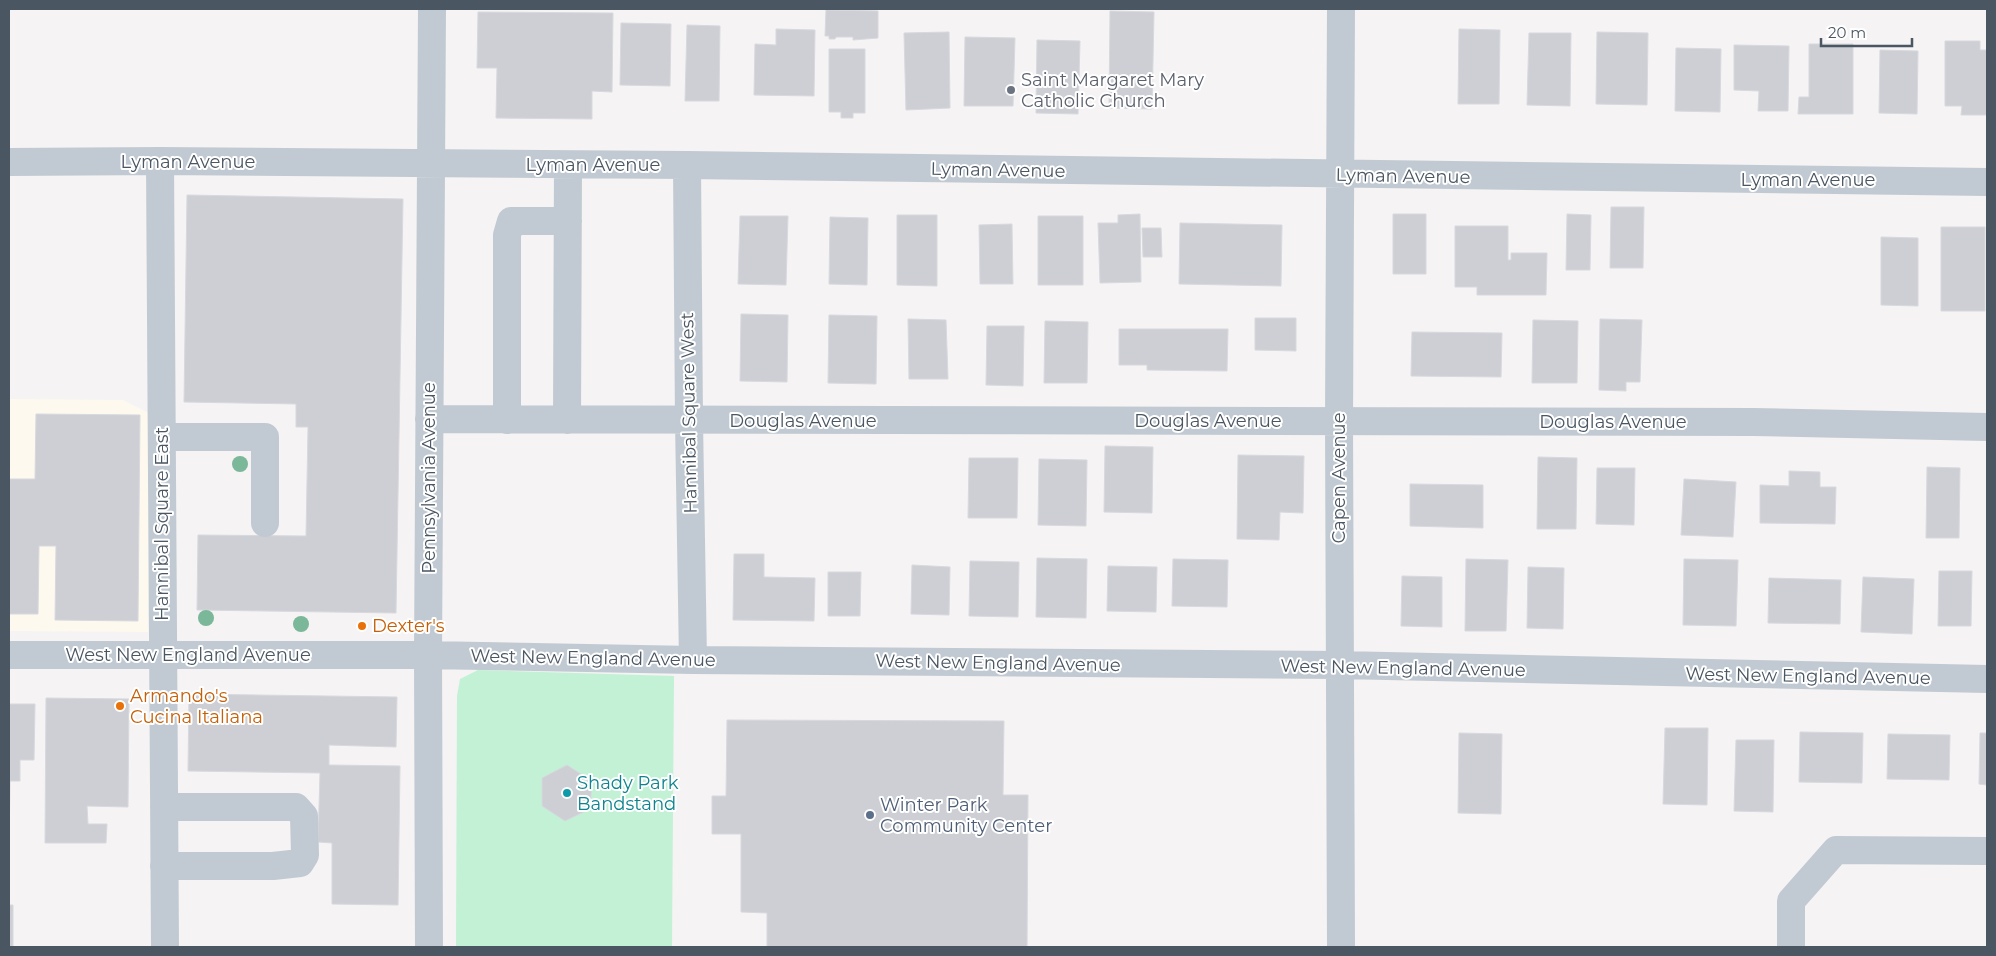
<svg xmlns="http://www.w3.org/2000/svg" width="1996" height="956" viewBox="0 0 1996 956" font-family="Montserrat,sans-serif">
	<rect width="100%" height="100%" fill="#f5f3f3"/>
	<path fill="#fdf9ef" d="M9 399 123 400 149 413 148 632 9 631Z"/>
	<path fill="#c3f1d5" d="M478 670 674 676 672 947H456L457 696 460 679Z"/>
	<path fill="#cdcfd5" stroke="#d7d9de" d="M826 10 878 11V38L853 40V37H836L835 39H829V36H825Z
		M1110 11 1154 12 1152 109 1109 108Z
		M478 12 613 13 612 92 592 91V119L496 118 497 68H477Z
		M621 23 671 24 670 86 620 85Z
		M687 25 720 26 719 101H685Z
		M776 29 815 30 814 96 754 95 755 44 776 45Z
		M1459 29 1500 30 1499 104H1458Z
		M949 32 950 108 906 110 904 33Z
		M1597 32 1648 33 1647 105 1596 104Z
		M1529 33H1571L1570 106 1527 105Z
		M965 37 1015 38 1013 106H964Z
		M1037 40 1080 41 1078 114 1036 113Z
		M1945 41H1980V50H1987V115H1961L1962 106H1945Z
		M1809 44H1853V114H1798L1799 97H1809Z
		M1734 45 1789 46 1788 111H1758L1759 91 1734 90Z
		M1676 48 1721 49 1720 112 1675 111Z
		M829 49H865V113H853V118H841V112H829Z
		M1880 50 1918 51 1917 114 1879 113Z
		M187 195 403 199 396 613 197 610 198 535 306 536 308 427H296V404L184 402Z
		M1611 207H1644L1643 268H1610Z
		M1140 214 1141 282 1100 283 1098 223H1118V215Z
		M1393 214H1426V274H1393Z
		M1567 214 1591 215 1590 270H1566Z
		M897 215H937V286L897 285Z
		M740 216H788L786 285 738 284Z
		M1038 216H1083V285H1038Z
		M830 217 868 218 867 285 829 284Z
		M1180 223 1282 225 1281 286 1179 284Z
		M1012 224 1013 284H980L979 225Z
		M1455 226H1508V260H1511V253H1547L1546 295H1477V287H1455Z
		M1941 227H1985V311H1941Z
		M1142 228H1161L1162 257H1143Z
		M1881 237 1918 238V306L1881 305Z
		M741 314 788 315 787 382 740 381Z
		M829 315 877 316 876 384 828 383Z
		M1255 318H1296V351L1255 350Z
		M908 319 946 320 948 379H909Z
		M1600 319 1642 320 1640 382H1626V391L1599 390Z
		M1533 320 1578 321 1577 383H1532Z
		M1045 321 1088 322 1087 383H1044Z
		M987 326H1024L1023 386 986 385Z
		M1119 329H1228L1227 371 1147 370V365H1119Z
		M1412 332 1502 333 1501 377 1411 376Z
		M36 414 140 415 138 621 55 620 56 546H39L38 614H9V479H35Z
		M1105 446 1153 447 1152 513 1104 512Z
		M1238 455 1304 456 1303 513 1280 512 1279 540 1237 539Z
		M1538 457 1577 458 1576 529H1537Z
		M969 458H1018L1017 518H968Z
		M1039 459 1087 460 1086 526 1038 525Z
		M1927 467 1960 468 1959 538H1926Z
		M1597 468H1635L1634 525 1596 524Z
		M1789 471 1820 472V487H1836L1835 524 1760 523V485L1789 486Z
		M1684 479 1736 482 1733 537 1681 535Z
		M1410 484 1483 485V528L1410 526Z
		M734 554H764V577L815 578 814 621 733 620Z
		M1037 558 1087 559 1086 618 1036 617Z
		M1173 559 1228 560 1227 607 1172 606Z
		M1466 559 1508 560 1506 631H1465Z
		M1684 559 1738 560 1736 626 1683 625Z
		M970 561 1019 562 1018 617 969 616Z
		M912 565 950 567 949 615 911 614Z
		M1108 566 1157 567 1156 612 1107 611Z
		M1528 567 1564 568 1563 629 1527 628Z
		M1939 571H1972L1971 626H1938Z
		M828 572H861L860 616H828Z
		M1402 576 1442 577V627L1401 626Z
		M1863 577 1914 579 1912 634 1861 632Z
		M1769 578 1841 580 1840 624 1768 623Z
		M189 694 397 697 396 747 329 745V765L400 766 398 905 332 904V843L318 842 320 773 188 771Z
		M46 698 129 699 128 807 87 806 88 824H107L106 843H45Z
		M9 704H35L34 760H20V781H10L9 844Z
		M727 720 1004 721 1003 795H1028L1027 947H767V913L741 912V834H712V796H726Z
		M1665 728H1708L1707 805 1663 804Z
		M1800 732 1863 733 1862 783 1799 782Z
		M1459 733 1502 734 1501 814 1458 813Z
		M1980 733H1987V785L1979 784Z
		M1888 734 1950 735 1949 780 1887 779Z
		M1736 740H1774L1773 812 1734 811Z
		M567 765 592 781 590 809 565 821 542 806V778Z
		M9 905H13V947H9Z"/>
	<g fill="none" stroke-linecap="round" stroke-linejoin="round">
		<path stroke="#c1cad2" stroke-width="28" d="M160 161 165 947
			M9 162 160 161 687 165 1987 182
			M687 165 689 421 693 660
			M429 419 1754 422 1987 427
			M507 420V235L511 221H568
			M567 420 568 165
			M162 437H265V523
			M9 655H428L693 660 1340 665 1987 679
			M164 807H296L304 816 305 855 300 863 273 866H164
			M429 947 428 655 432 9
			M1341 947 1339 421 1341 9
			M1791 947V901L1836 850 1987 851"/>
	</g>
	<g fill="#7bb799">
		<circle cx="240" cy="464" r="8"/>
		<circle cx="206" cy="618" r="8"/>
		<circle cx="301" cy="624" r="8"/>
	</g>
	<circle fill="#6b7280" stroke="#fff" stroke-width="2" cx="1011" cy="90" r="5"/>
	<g fill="#e8710a" stroke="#fff" stroke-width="2">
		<circle cx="362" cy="626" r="5"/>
		<circle cx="120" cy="706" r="5"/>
	</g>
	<circle fill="#0f9aa8" stroke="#fff" stroke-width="2" cx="567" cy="793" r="5"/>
	<circle fill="#5c6f8a" stroke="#fff" stroke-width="2" cx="870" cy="815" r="5"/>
	<g text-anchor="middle" stroke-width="4" stroke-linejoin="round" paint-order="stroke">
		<g font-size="18" fill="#5b616d" stroke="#fff" text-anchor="start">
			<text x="1021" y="86">Saint Margaret Mary<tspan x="1021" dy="21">Catholic Church</tspan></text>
		</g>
		<g font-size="18" fill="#4a5661" stroke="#fff">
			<text x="188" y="168">Lyman Avenue</text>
			<text x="593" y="171">Lyman Avenue</text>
			<text transform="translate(998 170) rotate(1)" y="6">Lyman Avenue</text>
			<text transform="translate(1403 176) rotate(1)" y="6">Lyman Avenue</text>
			<text x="1808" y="186">Lyman Avenue</text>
			<text transform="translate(689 413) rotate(-91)" y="6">Hannibal Square West</text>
			<text x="803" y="427">Douglas Avenue</text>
			<text x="1208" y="427">Douglas Avenue</text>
			<text x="1613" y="428">Douglas Avenue</text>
			<text transform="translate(429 478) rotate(-90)" y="6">Pennsylvania Avenue</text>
			<text transform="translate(1339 478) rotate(-90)" y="6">Capen Avenue</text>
			<text transform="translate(162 524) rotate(-90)" y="6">Hannibal Square East</text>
			<text x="188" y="661">West New England Avenue</text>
			<text transform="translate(593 658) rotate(1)" y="6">West New England Avenue</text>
			<text transform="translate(998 663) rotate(1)" y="6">West New England Avenue</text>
			<text transform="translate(1403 668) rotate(1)" y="6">West New England Avenue</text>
			<text transform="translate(1808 676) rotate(1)" y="6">West New England Avenue</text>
		</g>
		<g font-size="18" fill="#c56008" stroke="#fff" text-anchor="start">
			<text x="372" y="632">Dexter's</text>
			<text x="130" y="702">Armando's<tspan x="130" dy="21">Cucina Italiana</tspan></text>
		</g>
		<g font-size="18" fill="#0d838f" stroke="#fff" text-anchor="start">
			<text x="577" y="789">Shady Park<tspan x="577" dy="21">Bandstand</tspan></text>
		</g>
		<g font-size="18" fill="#4e5e75" stroke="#fff" text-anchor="start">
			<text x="880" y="811">Winter Park<tspan x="880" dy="21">Community Center</tspan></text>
		</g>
	</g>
	<rect width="1996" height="956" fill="none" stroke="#4a5661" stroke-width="20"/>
	<path d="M1821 38v8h91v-8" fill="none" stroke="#4a5661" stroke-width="2.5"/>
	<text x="1828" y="38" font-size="15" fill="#4a5661" stroke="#ffffff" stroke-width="4" paint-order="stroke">20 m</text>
</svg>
